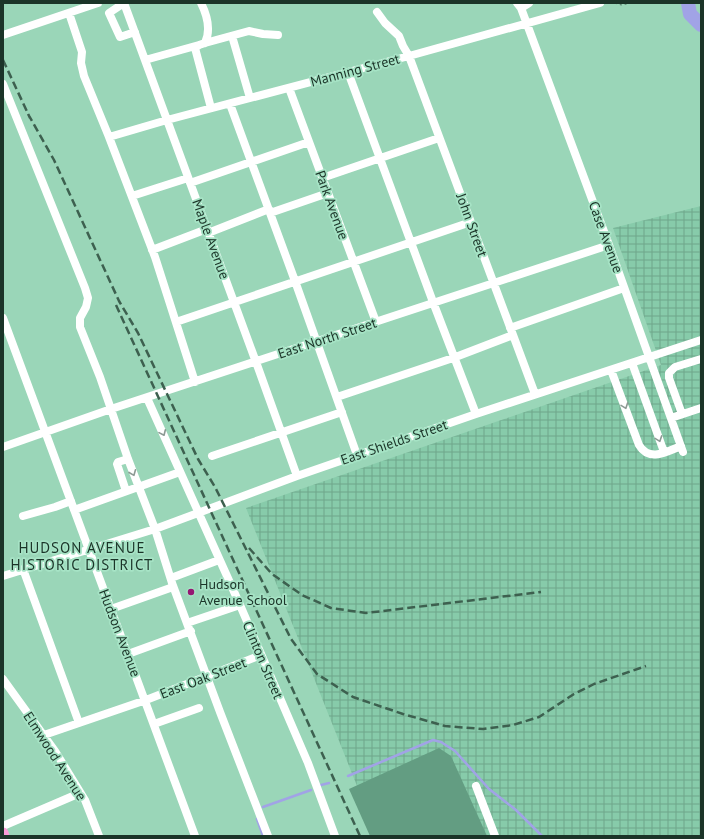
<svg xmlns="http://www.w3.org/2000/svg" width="704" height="839" viewBox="0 0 704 839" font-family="'PT Sans',sans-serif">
	<defs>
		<pattern id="industrial-grid" width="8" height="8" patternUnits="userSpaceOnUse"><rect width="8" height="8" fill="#87cbaa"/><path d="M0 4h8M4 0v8" fill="none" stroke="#6ea68a"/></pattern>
	</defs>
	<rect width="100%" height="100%" fill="#9ad6b8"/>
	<path fill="url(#industrial-grid)" d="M701 206V836H377L246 508 661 365 613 228Z"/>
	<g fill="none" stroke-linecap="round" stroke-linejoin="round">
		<path stroke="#a1a3e6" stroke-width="2.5" d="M348 776 433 740 441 742 455 751 489 789 516 810 542 836
			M321 785 329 783
			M263 807 311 790
			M257 819 263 836"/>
		<path stroke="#a1a3e6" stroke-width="14" d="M688 3 690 14 701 25"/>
	</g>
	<path fill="#639d82" d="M439 748 451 756 487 836H370L349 789Z"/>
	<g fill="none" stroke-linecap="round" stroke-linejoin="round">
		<path stroke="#5d8873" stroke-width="1.5" stroke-dasharray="2 3" stroke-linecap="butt" d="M615 3 622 5 629 3"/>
		<path stroke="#fff" stroke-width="8" d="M124 3 256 362 297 476
			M124 3 109 13 120 37 135 32
			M201 3C207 15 211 30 205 43
			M517 3 521 8 609 245 683 452
			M521 8 529 3
			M377 12 385 23 399 36 403 46 409 56 535 394
			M69 13 82 52 81 63 84 76 109 137 155 257 195 382
			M3 35 98 3
			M232 36 250 98
			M145 60 199 45
			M348 72 433 302 476 414
			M3 84 85 288 88 298 86 307 80 318V327L100 377 128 459 155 529 172 583 220 712 268 836
			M289 88 376 322
			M230 104 295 281 357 455
			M211 108 195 48 199 45 205 43 249 31 263 34 278 35
			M109 137 167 120 409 56 600 3
			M322 178 439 138
			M190 183 309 142
			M132 196 188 178
			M270 213 328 193
			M208 233 269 209
			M152 250 207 229
			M3 318 195 836
			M176 322 471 222
			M510 328 624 288
			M632 363 664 452
			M611 370 639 445C649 462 666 452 681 446
			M337 397 453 358 513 335
			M147 398 240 605 308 763 335 836
			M682 414 669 378V373L675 367 701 359
			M671 418 701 408
			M3 447 111 409 609 245
			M212 456 342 412
			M126 491 117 464 118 462 128 459
			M74 510 180 472
			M23 516 55 507 71 501
			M23 569 79 723
			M3 576 155 529 198 513 297 476 476 414 701 340
			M171 578 219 560
			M111 609 173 587
			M187 623 240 605
			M128 654 191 631
			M3 679 55 751 85 800 99 836
			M154 724 199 708
			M44 735 146 700 261 655
			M476 786 495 836
			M3 826 80 793"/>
		<path stroke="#fb9bd7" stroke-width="11" d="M3 833 4 836"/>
		<path stroke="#3d604f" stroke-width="2.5" stroke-dasharray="8 4" stroke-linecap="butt" d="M3 60 30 118
			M28 114 54 160 119 301 138 333 198 459 215 487 291 639 317 674 353 697 403 714 445 726 483 729 513 725 539 717 574 694 594 684 646 666
			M116 305 360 836
			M249 548 272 574 302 595 331 608 366 613 541 592"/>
	</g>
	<defs><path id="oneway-chevron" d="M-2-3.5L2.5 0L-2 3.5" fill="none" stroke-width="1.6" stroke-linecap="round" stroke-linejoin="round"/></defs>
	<g stroke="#8d9a94">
		<use href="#oneway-chevron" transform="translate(625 406) rotate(70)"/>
		<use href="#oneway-chevron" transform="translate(163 433) rotate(66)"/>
		<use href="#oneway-chevron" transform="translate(659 439) rotate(70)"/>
		<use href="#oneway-chevron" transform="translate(133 473) rotate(68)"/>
	</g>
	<circle fill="#951772" stroke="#a6e3c5" stroke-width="1.5" cx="191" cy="592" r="4"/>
	<g text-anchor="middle" stroke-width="3.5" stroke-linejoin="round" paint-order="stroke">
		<g font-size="14" fill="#1b3428" stroke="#a6e3c5">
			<text transform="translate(355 70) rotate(-15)" y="5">Manning Street</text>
			<text transform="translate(332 205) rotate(70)" y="5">Park Avenue</text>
			<text transform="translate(472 225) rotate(70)" y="5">John Street</text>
			<text transform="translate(606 237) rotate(70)" y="5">Case Avenue</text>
			<text transform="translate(211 239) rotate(70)" y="5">Maple Avenue</text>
			<text transform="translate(327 338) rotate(-18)" y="5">East North Street</text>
			<text transform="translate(394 442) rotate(-19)" y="5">East Shields Street</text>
			<text transform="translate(120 633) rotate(69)" y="5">Hudson Avenue</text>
			<text transform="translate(263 660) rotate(67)" y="5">Clinton Street</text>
			<text transform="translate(203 678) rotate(-21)" y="5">East Oak Street</text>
			<text transform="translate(55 756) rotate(57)" y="5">Elmwood Avenue</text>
		</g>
		<g font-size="14" fill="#1b3428" stroke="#a6e3c5" text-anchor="start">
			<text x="199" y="589">Hudson<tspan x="199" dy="16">Avenue School</tspan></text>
		</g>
		<g font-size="15" letter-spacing="1" fill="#1b3428" stroke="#a6e3c5">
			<text x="82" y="553">HUDSON AVENUE<tspan x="82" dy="17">HISTORIC DISTRICT</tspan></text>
		</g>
	</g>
	<rect width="704" height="839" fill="none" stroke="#1b3428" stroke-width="8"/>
</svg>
